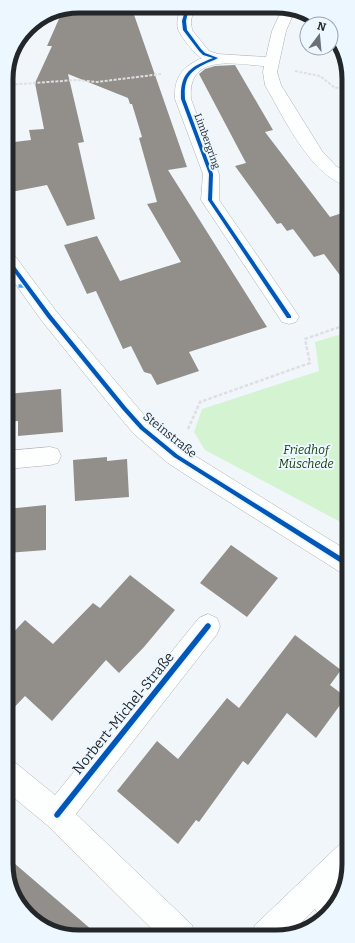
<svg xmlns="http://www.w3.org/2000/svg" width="355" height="943" viewBox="0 0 355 943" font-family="Bitter,serif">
	<rect width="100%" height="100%" fill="#f1f6fb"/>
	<path fill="#d4f3d0" d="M348 332V526L205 450 194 432 202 409 319 371 315 342Z"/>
	<path fill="#928f8a" d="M79 6H131L187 167 168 170 267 327 189 352 199 371 157 385 151 374 144 372 131 346 123 349 96 291 87 294 64 245 97 236 120 281 181 262 147 204 157 202 139 138 142 137 132 104H130L128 98 68 74 84 142 78 143 95 219 67 226 47 185 6 193V143L31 140 29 130 44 129 35 83 52 46H47L62 12Z
		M235 65 273 130 265 132 330 217 348 211V286L324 254 314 257 293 229 287 231 281 223 277 224 235 166 246 163 199 74 205 69 215 66Z
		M61 389 63 432 18 436V421L7 422V394Z
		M107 457V461L127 459 129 497 75 501 73 460Z
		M46 505V550L7 553V509Z
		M231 545 278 578 247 617 200 583Z
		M130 575 175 610 144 647 119 673 106 660 52 721 25 696 7 715V639L25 620 53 644 93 603 100 608Z
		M295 635 341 670 330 685 346 697 316 738 287 713 248 765 243 761 199 822 196 820 178 844 117 791 157 741 178 759 227 698 239 708Z
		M7 857 99 936H64L27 916 7 879Z"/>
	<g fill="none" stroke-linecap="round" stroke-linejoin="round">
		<g stroke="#adb1b5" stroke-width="1">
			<path id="street" d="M180 7H194L191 21 192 30 209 51 218 54 266 57 272 31 283 7H291L295 10 286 31 277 72 281 85 322 151 336 166 348 173V186C311 177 283 116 265 85L263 72 264 66C234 64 187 53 191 99L219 174V200L296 312 299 317 296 322 289 324 282 322 201 200 203 174 175 99C174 77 182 67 202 58 196 56 180 36 178 29 176 22 179 14 180 7Z
				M6 251 12 252 56 311 150 422 184 449 348 551V575L340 572 191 478 168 463 134 434 117 414 42 321 6 271Z
				M50 447 58 449 61 456 58 463 50 465 7 469V451Z
				M208 614 217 618 220 626 217 634 76 814 192 925 196 936H159L47 825 7 792V760L17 764 55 795 199 618Z
				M349 841C349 862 352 873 336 888L339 893 331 912 321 918 315 909 288 936H251L255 925 339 845Z"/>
		</g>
		<path stroke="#dedfe1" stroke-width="2" stroke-dasharray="3 1.5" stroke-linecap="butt" d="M295 71 320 76 335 88 348 86
			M6 85 76 80 97 82 161 74"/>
		<path stroke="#dedfe1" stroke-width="2.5" stroke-dasharray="3.5 2" stroke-linecap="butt" d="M188 429 200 402 310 363 305 339 348 324
			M342 527 348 524"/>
		<use href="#street" fill="#fdfefe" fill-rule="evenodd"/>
		<path stroke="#3fa9f5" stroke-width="3.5" stroke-dasharray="8 3.5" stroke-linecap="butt" d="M7 286H26"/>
		<g stroke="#edf7ff" stroke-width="3">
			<path id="cycleway" d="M186 7H189L186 21 187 30 201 49 205 53 218 58C213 61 208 62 203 65 187 73 184 82 185 99L213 174 212 200 291 316V318H287L208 200 209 174 181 99C180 73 190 67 213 58L203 55 199 51 183 30 182 21Z
				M6 256H7L51 315 126 407 144 427 178 455 348 561V566H346L174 457 140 429 122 409 47 317 6 261Z
				M208 623 210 624 211 626 210 628 59 817 57 818 55 817 54 815 55 813 206 624Z"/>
		</g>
		<use href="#cycleway" fill="#0057b8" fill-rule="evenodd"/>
	</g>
	<g text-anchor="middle" stroke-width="4" stroke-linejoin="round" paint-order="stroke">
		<g font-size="10" fill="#24272a" stroke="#edf7ff">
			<text transform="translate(208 141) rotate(70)" y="4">Limbergring</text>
		</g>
		<g font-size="12" fill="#24272a" stroke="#edf7ff">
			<text transform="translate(170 435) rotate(39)" y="4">Steinstraße</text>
		</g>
		<g font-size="12" font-style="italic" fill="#153907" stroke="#edf7ff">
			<text x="306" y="454">Friedhof<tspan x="306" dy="14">Müschede</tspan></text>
		</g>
		<g font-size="14" fill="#24272a" stroke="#edf7ff">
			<text transform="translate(123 713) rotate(-51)" y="5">Norbert-Michel-Straße</text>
		</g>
	</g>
	<path d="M0 0H355V943H0ZM79 13H276A66 66 0 0 1 342 79V864A66 66 0 0 1 276 930H79A66 66 0 0 1 13 864V79A66 66 0 0 1 79 13Z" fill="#edf7ff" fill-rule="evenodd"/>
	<path fill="none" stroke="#24272a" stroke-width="5" d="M79 13H276A66 66 0 0 1 342 79V864A66 66 0 0 1 276 930H79A66 66 0 0 1 13 864V79A66 66 0 0 1 79 13Z"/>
	<g transform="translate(319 36) rotate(16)"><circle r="19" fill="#edf7ff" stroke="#9da4aa"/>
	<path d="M0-3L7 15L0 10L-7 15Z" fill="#6c6f73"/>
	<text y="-6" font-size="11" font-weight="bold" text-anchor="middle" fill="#24272a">N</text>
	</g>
</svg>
